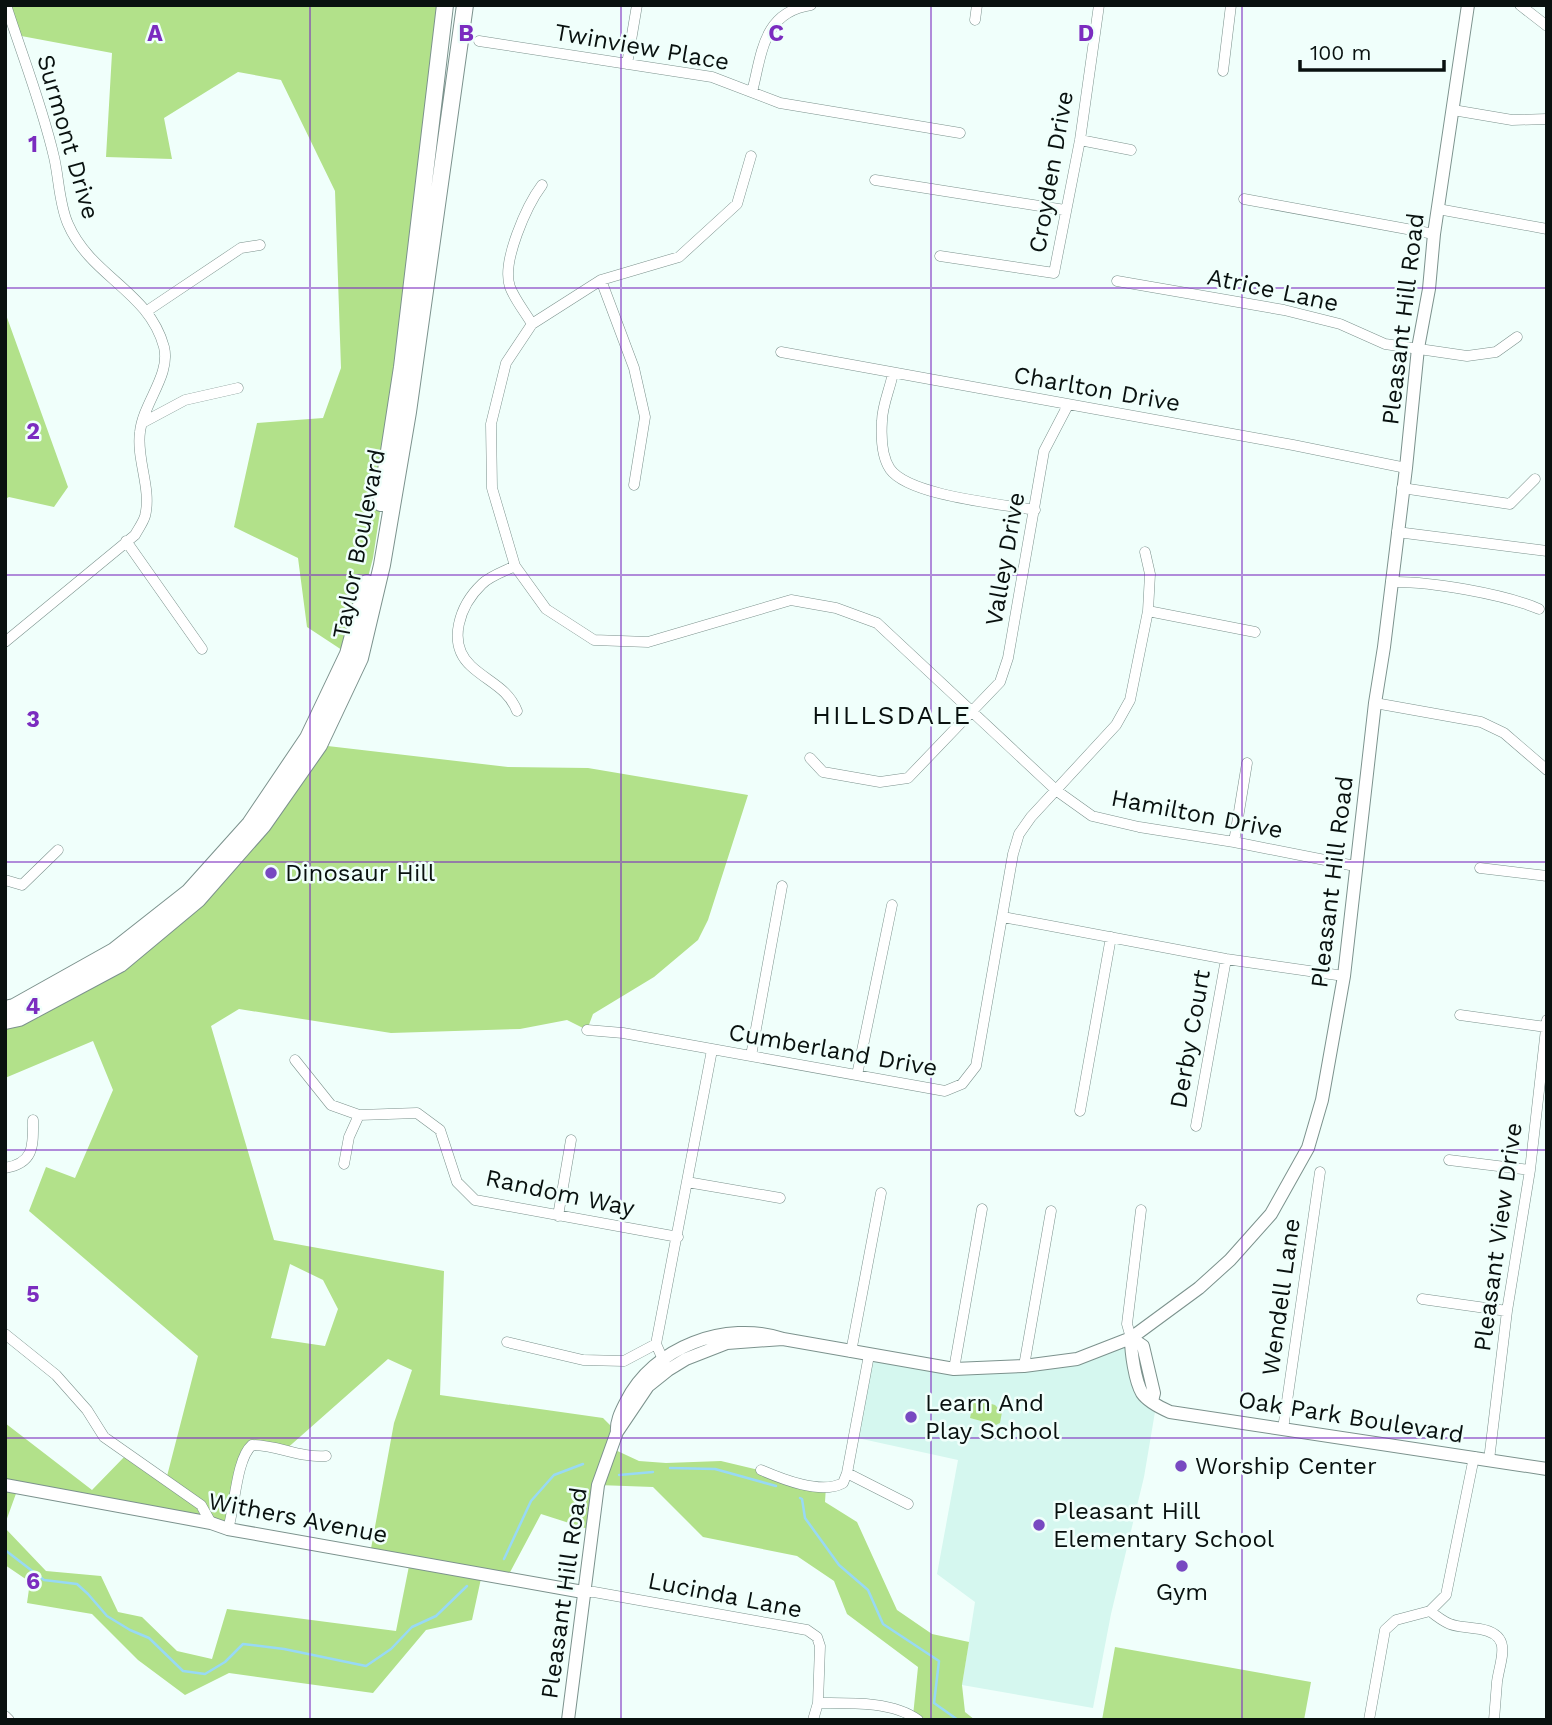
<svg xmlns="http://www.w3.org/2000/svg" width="1552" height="1725" viewBox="0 0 1552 1725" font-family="'Work Sans',sans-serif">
	<rect width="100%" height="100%" fill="#f0fffb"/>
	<path fill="#d5f7ef" d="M1131 1338 1143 1394 1156 1406 1144 1477 1111 1614 1093 1708 962 1685 975 1602 937 1574 958 1460 853 1437 872 1357 954 1369 1077 1359Z"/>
	<path fill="#b2e18a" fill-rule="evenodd" d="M6 5H445L402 367 373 558 348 654 307 627 298 558 234 527 257 423 323 418 341 368 335 191 281 80 238 72 164 118 172 159 106 157 112 53 16 35Z
		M5 312 68 487 54 507 9 497 5 499Z
		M319 745 508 767 588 768 748 795 708 920 698 940 654 977 593 1014 587 1030 567 1020 520 1029 391 1033 239 1009 211 1026 274 1240 444 1271 440 1395 603 1418 617 1432 611 1448 639 1461 666 1463 721 1461 826 1486 825 1502 857 1522 897 1610 932 1634 969 1642 962 1685 965 1712 975 1720H922L913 1716 918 1667 847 1614 834 1581 797 1556 703 1537 653 1487 598 1485 591 1530 541 1514 507 1578 482 1574 472 1620 426 1630 373 1693 229 1673 185 1695 138 1660 92 1614 27 1603 30 1582 5 1565V1528L46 1571 101 1576 118 1612 142 1617 177 1651 212 1659 227 1609 396 1631 410 1561 370 1554 394 1423 412 1370 388 1359 284 1451 265 1445 246 1451 228 1529 18 1488 5 1524V1423L92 1490 128 1453 166 1480 198 1356 29 1211 46 1167 75 1178 113 1090 93 1041 5 1078V1021L120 964ZM290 1264 323 1280 338 1309 325 1346 271 1338Z
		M974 1399 995 1405 1002 1412 1000 1423 996 1425 970 1418 972 1408 970 1403Z
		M1115 1647 1311 1682 1304 1720H1102Z"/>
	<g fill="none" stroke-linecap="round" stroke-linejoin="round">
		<path stroke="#98d9f5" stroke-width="2.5" d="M670 1468 715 1469 776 1486
			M619 1475 653 1472
			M800 1498 802 1499 805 1518 839 1565 868 1590 883 1624 939 1661 934 1703 958 1720
			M5 1550 44 1580 77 1584 88 1594 107 1616 130 1630 149 1638 183 1671 205 1674 225 1662 243 1644 284 1649 366 1666 391 1649 412 1627 436 1616 467 1586
			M504 1559 531 1501 554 1475 583 1464"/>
		<g stroke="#7c928d" stroke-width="11">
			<path id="minor" d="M1520 5 1547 26
				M975 20 977 5
				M479 41 712 77 780 103 960 133
				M627 64 637 5
				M1223 71 1231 5
				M752 92C762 53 763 12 811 5
				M1453 110 1512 120 1547 119
				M1080 140 1131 150
				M751 156 737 204 679 257 601 280 532 324 506 363 491 424 492 488 515 566 546 609 594 640 648 642 791 600 836 608 877 623 1057 791 1092 816 1139 827 1234 842 1355 866
				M875 180 1065 210
				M1244 199 1434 234
				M1438 209 1547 229
				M940 256 1054 273 1080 140 1099 5
				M601 280 634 368 645 417 634 485
				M1117 281 1284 310 1340 324 1385 344 1467 356 1496 352 1517 337
				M147 311 241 248 260 245
				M532 324C525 312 515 300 510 287 501 262 527 205 542 185
				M781 352 1293 445 1406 468
				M893 373C890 389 882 406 882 421 881 436 882 457 890 469 909 496 1002 504 1035 510
				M142 423 185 400 238 388
				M1402 488 1510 504 1535 479
				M1397 532 1547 551
				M126 541 202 649
				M515 566C505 571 490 576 482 584 460 605 446 643 471 666 488 682 508 688 517 711
				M1391 582C1429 581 1504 594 1539 609
				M1148 611 1255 632
				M5 642 135 535C138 529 143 523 145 516 152 489 136 459 140 432 143 403 171 375 164 347 149 291 91 277 68 224 59 204 59 178 54 157 42 105 22 55 6 5
				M1375 703 1481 722 1504 733 1547 770
				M810 758 823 772 880 782 908 778 1000 682 1008 658 1044 451 1068 405
				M1234 842 1247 763
				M1480 868 1547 876
				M5 880 22 885 58 850
				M1003 917 1226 959 1344 976
				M1460 1015 1546 1027
				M587 1030 623 1033 945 1091 962 1084 976 1066 1013 854 1019 834 1031 817 1116 725 1130 700 1148 611 1150 574 1145 552
				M751 1056 782 886
				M295 1060 331 1105 359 1115 417 1113 440 1130 457 1182 475 1200 678 1237
				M857 1075 892 905
				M1080 1111 1111 937
				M1196 1126 1226 959
				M1449 1160 1530 1170
				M344 1164 349 1137 359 1115
				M5 1168C35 1163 33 1145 33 1120
				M687 1182 780 1198
				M558 1216 571 1140
				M1422 1299 1507 1311
				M5 1334 56 1375 87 1410 104 1437 201 1505 211 1523
				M1131 1338 1127 1324 1141 1210
				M507 1342 583 1360 624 1361 656 1344
				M851 1352 881 1193
				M665 1364 656 1344 712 1050
				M1024 1366 1051 1211
				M954 1369 982 1209
				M1283 1429 1320 1172
				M1489 1460 1507 1311 1530 1170 1547 1020
				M761 1470C782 1479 821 1495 843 1483L847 1473 908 1504
				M847 1473 869 1355
				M228 1529C235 1507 236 1459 252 1445 278 1445 299 1458 326 1456
				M583 1592H594L807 1630 817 1637 820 1646 818 1703 813 1720
				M1430 1611C1452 1629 1455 1625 1480 1629 1514 1635 1500 1659 1497 1682 1496 1694 1495 1707 1494 1720
				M818 1703C848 1703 893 1701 918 1720
				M5 1716 9 1720
				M1369 1720 1385 1630 1396 1620 1430 1611 1446 1595 1474 1457"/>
		</g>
		<g stroke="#7c928d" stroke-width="14">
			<path id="tertiary" d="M1131 1338C1131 1353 1135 1381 1142 1393 1148 1402 1161 1408 1170 1412L1547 1469
				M1131 1338 1143 1346 1154 1393 1152 1401
				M783 1339 954 1369 1024 1366 1077 1359 1131 1338 1199 1288 1230 1260 1271 1214 1308 1148 1322 1100 1344 976 1375 703 1384 647 1406 468 1418 348 1429 289 1434 234 1468 5
				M5 1485 211 1523 228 1529 583 1592
				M568 1720 598 1485 617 1432 648 1386 668 1370 686 1359 727 1343 783 1339C726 1320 653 1347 626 1402 621 1412 616 1421 617 1432"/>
		</g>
		<g stroke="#7c928d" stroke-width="18">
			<path id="primary" d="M381 503 402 367 445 5
				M5 1009 14 1007 114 951 189 892 250 824 308 738 348 654 367 583
				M5 1021 19 1018 120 964 198 899 263 825 319 745 360 658 382 565 408 412 465 5"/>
		</g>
		<use href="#minor" stroke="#fff" stroke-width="10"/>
		<use href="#tertiary" stroke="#fff" stroke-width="12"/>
		<use href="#primary" stroke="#fff" stroke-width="16"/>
	</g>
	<path fill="none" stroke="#7b2cbf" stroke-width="2" stroke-opacity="0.55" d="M310 5V1720M621 5V1720M931 5V1720M1242 5V1720M5 288H1547M5 575H1547M5 862H1547M5 1150H1547M5 1438H1547"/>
	<g fill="#7849c1" stroke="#f0fffb" stroke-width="2.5">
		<circle cx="271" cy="873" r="7"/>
		<circle cx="911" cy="1417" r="7"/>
		<circle cx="1181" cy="1466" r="7"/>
		<circle cx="1039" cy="1525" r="7"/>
		<circle cx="1182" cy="1566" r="7"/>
	</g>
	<g text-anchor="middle" stroke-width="5" stroke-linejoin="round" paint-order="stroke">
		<g font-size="24" fill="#09110f" stroke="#f0fffb">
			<text transform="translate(642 47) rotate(10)" y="8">Twinview Place</text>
			<text transform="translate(68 137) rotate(74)" y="8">Surmont Drive</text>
			<text transform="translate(1051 172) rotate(-80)" y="8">Croyden Drive</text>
			<text transform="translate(1273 290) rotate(12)" y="8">Atrice Lane</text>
			<text transform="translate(1403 319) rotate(-83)" y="8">Pleasant Hill Road</text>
			<text transform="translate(1097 389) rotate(10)" y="8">Charlton Drive</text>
			<text transform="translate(359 544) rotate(-79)" y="8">Taylor Boulevard</text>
			<text transform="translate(1005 559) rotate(-80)" y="8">Valley Drive</text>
			<text transform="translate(1197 814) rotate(11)" y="8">Hamilton Drive</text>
			<text transform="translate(1332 882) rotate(-83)" y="8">Pleasant Hill Road</text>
			<text transform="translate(1190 1039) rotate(-80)" y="8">Derby Court</text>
			<text transform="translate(833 1050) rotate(10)" y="8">Cumberland Drive</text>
			<text transform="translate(560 1193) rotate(12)" y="8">Random Way</text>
			<text transform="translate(1498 1237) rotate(-82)" y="8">Pleasant View Drive</text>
			<text transform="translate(1281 1297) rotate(-82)" y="8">Wendell Lane</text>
			<text transform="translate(1351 1417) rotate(9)" y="8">Oak Park Boulevard</text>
			<text transform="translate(298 1518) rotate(11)" y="8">Withers Avenue</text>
			<text transform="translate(564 1593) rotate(-82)" y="8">Pleasant Hill Road</text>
			<text transform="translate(725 1595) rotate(11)" y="8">Lucinda Lane</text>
		</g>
		<g font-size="24" fill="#09110f" stroke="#f0fffb" text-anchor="start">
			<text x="285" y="881">Dinosaur Hill</text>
			<text x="925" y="1411">Learn And<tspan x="925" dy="28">Play School</tspan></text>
			<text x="1195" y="1474">Worship Center</text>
			<text x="1053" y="1519">Pleasant Hill<tspan x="1053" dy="28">Elementary School</tspan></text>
			<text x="1182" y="1600" text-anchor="middle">Gym</text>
		</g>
		<g font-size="26" letter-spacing="2" fill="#09110f" stroke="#f0fffb">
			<text x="892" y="724">HILLSDALE</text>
		</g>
	</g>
	<g font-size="23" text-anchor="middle" font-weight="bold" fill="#7b2cbf" stroke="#f0fffb" stroke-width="5" stroke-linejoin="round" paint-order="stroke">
		<text x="155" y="41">A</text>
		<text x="466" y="41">B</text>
		<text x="776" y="41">C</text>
		<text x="1086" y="41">D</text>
		<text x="33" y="152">1</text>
		<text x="33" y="439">2</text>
		<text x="33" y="727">3</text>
		<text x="33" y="1014">4</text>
		<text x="33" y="1302">5</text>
		<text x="33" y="1589">6</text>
	</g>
	<rect width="1552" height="1725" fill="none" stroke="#09110f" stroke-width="14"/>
	<path d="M1300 60v10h144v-10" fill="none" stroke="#09110f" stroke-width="3.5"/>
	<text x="1310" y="60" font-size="21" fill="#09110f" stroke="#f0fffb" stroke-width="5" paint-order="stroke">100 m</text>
</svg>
